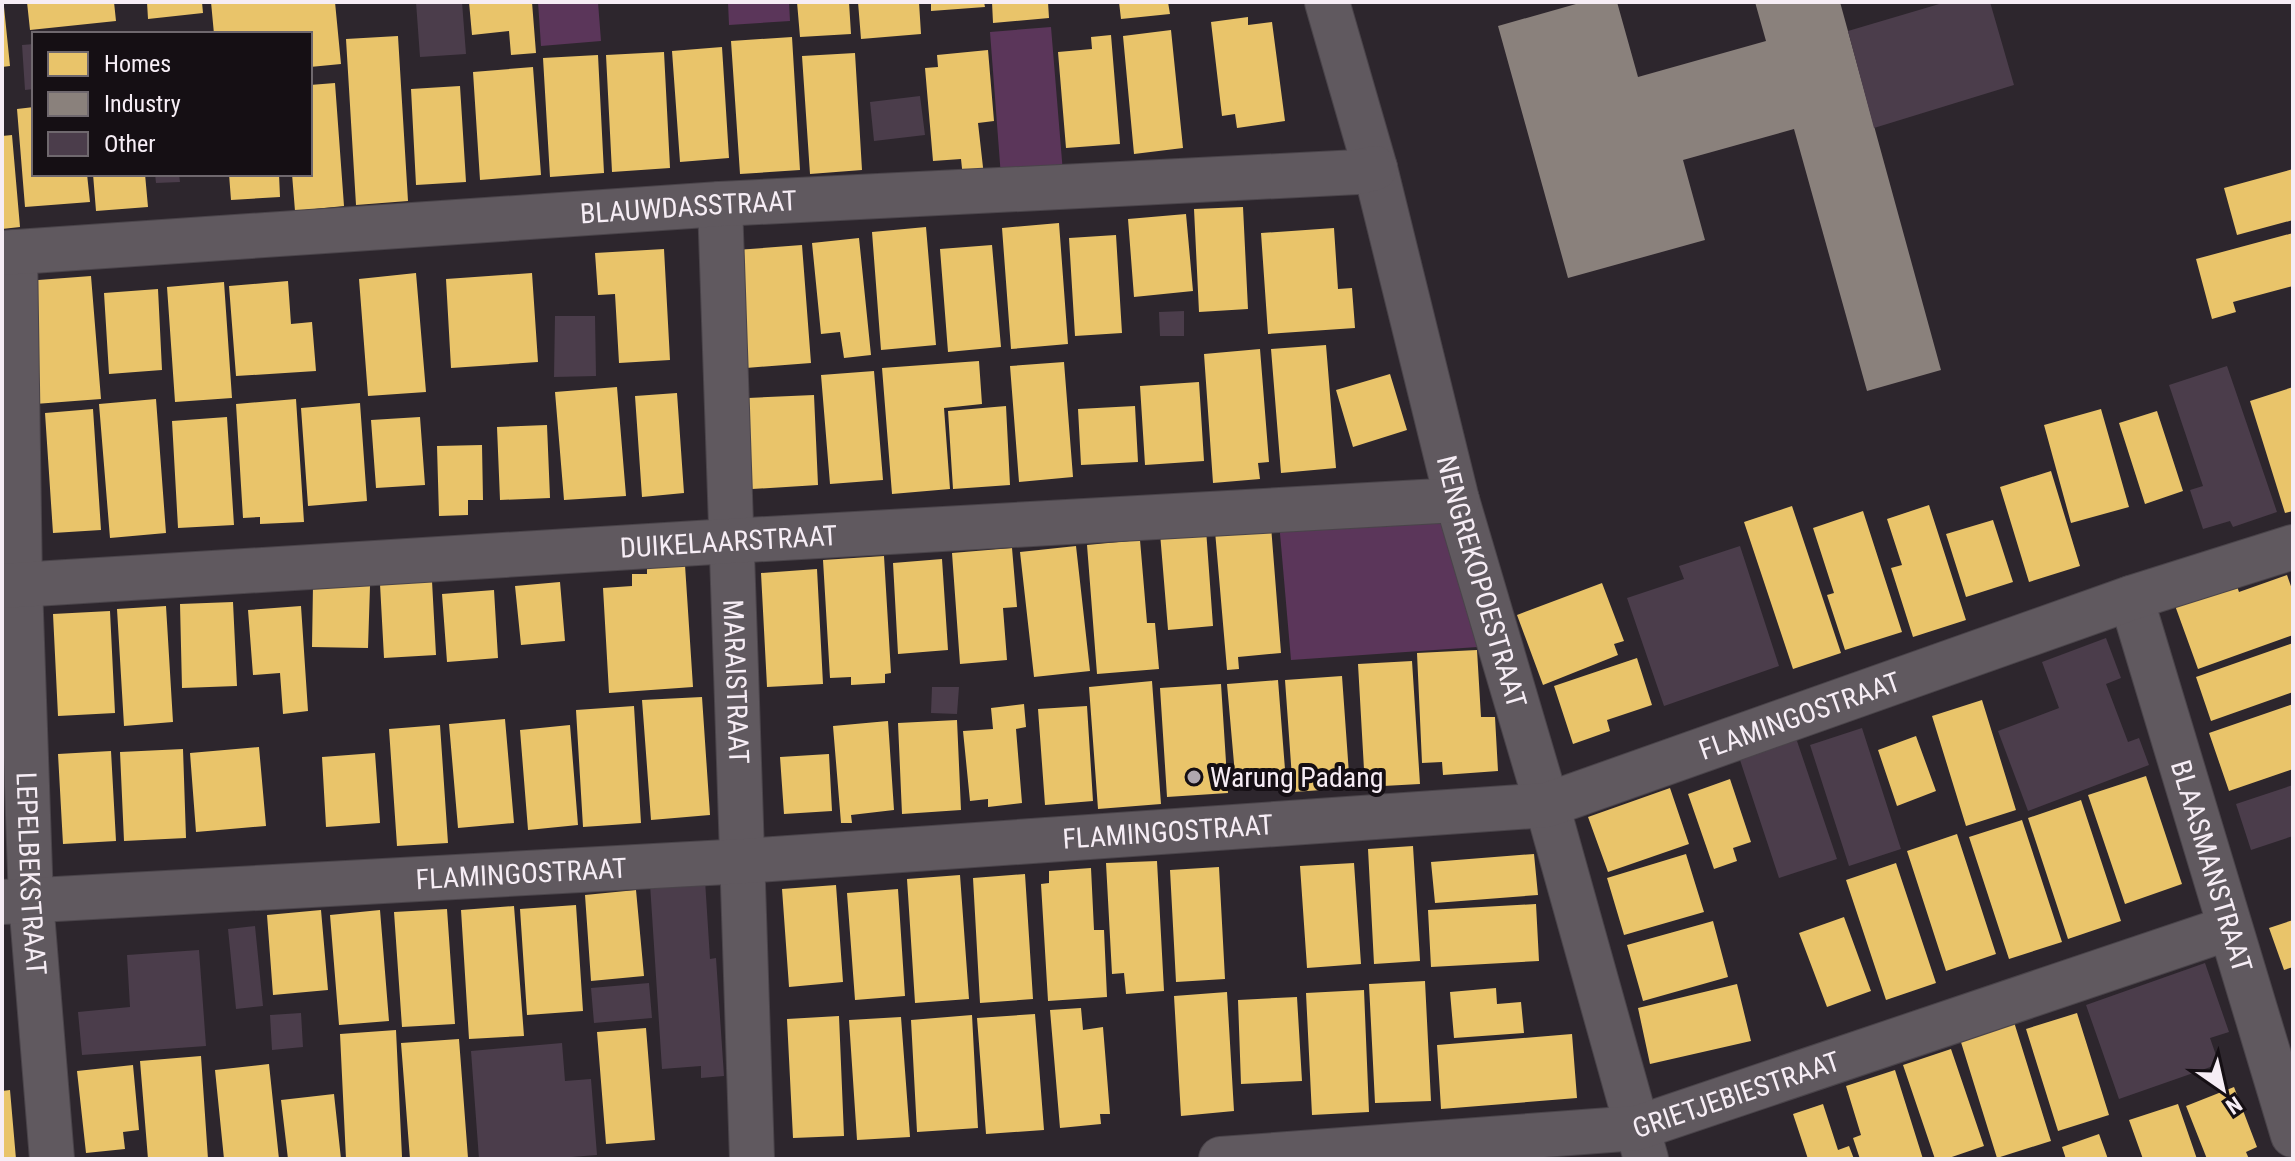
<svg xmlns="http://www.w3.org/2000/svg" width="2295" height="1161" viewBox="0 0 2295 1161" font-family="'Roboto Condensed',sans-serif">
	<rect width="100%" height="100%" fill="#2d262d"/>
	<path fill="#5b365a" d="M538 2H598L601 41 541 46Z
		M728 2H789L790 21 729 25Z
		M1051 27 1064 185 1002 190 990 32Z
		M1447 516 1492 646 1291 660 1279 522Z"/>
	<path fill="#e9c46a" d="M27 2H114L116 21 30 30Z
		M147 2H202L203 13 148 19Z
		M211 2H335L341 64 310 67V34H214Z
		M469 2H532L536 53 511 55 509 31 472 35Z
		M797 2H849L851 34 800 37Z
		M858 2H919L921 34 861 39Z
		M931 2H984L985 7 931 11Z
		M992 2H1048L1049 18 993 23Z
		M1119 2H1168L1170 14 1121 19Z
		M2 7H4L10 66 2 67Z
		M1248 17V25L1272 22 1285 121 1237 128 1235 114 1222 116 1211 22Z
		M1171 30 1183 148 1134 154 1123 36Z
		M1111 35 1120 144 1066 148 1058 52 1092 49 1091 37Z
		M398 36 408 201 356 205 346 39Z
		M792 37 800 170 740 174 731 41Z
		M722 47 729 158 680 162 672 51Z
		M988 50 994 121 978 123 984 176 963 178 961 159 933 161 925 68 938 67 937 55Z
		M664 52 670 168 612 172 606 55Z
		M855 53 862 170 810 174 802 56Z
		M598 55 604 173 550 177 543 58Z
		M533 67 541 175 480 180 473 72Z
		M335 83 344 206 295 211 292 174H310V85Z
		M460 86 466 182 416 185 411 89Z
		M34 107V174H87L90 202 25 207 17 109Z
		M12 135 20 227 2 229V136Z
		M2293 169V220L2237 235 2224 188Z
		M93 174H145L148 207 96 211Z
		M229 174H279L280 197 231 200Z
		M1243 207 1248 309 1199 312 1194 209Z
		M1186 214 1193 291 1134 297 1128 219Z
		M1059 223 1068 344 1011 349 1002 228Z
		M926 227 936 345 881 350 872 232Z
		M1334 228 1338 289 1352 288 1355 328 1268 334 1261 233Z
		M2293 233V286L2233 302 2236 312 2212 319 2196 259Z
		M1116 235 1122 333 1075 336 1069 238Z
		M859 238 871 355 844 358 840 332 821 334 812 243Z
		M802 245 811 363 746 368 736 250Z
		M992 245 1001 347 948 352 940 249Z
		M664 249 670 360 619 363 615 294 598 295 595 253Z
		M416 273 426 392 368 396 359 279Z
		M532 273 538 362 451 368 446 279Z
		M91 276 101 399 35 404 25 281Z
		M288 281 291 324 312 322 316 371 236 376 229 286Z
		M224 282 232 398 175 402 167 287Z
		M158 289 162 370 109 374 104 293Z
		M1326 345 1336 468 1281 473 1271 349Z
		M1260 349 1269 462 1258 463 1260 479 1213 483 1204 354Z
		M979 361 982 404 944 408 950 489 892 494 882 368Z
		M1064 362 1073 477 1019 482 1010 366Z
		M874 371 883 480 830 484 821 375Z
		M1390 374 1407 430 1353 447 1336 390Z
		M1199 382 1204 461 1145 465 1140 386Z
		M617 387 626 496 564 500 555 392Z
		M2293 387V511L2285 513 2250 401Z
		M677 393 684 493 642 497 635 396Z
		M814 395 818 485 752 489 748 398Z
		M156 399 166 533 110 538 99 404Z
		M296 399 304 522 260 524V517L243 518 236 404Z
		M360 403 367 501 308 506 301 408Z
		M1006 406 1010 485 953 489 948 411Z
		M1135 406 1138 462 1081 465 1078 409Z
		M93 409 101 530 53 533 45 413Z
		M2101 409 2129 507 2071 523 2044 425Z
		M2157 411 2183 491 2145 504 2119 423Z
		M227 417 234 525 178 528 172 421Z
		M420 417 425 485 376 488 371 420Z
		M547 425 550 498 500 500 497 427Z
		M482 445 483 500H468V515L439 516 437 446Z
		M2051 471 2080 566 2029 582 2000 487Z
		M1929 505 1966 620 1913 637 1891 568 1902 565 1887 519Z
		M1792 506 1841 653 1793 669 1744 522Z
		M1863 511 1902 632 1845 650 1827 595 1834 593 1813 528Z
		M1993 520 2013 582 1966 597 1946 534Z
		M1271 526 1281 653 1238 657 1239 669 1227 670 1215 531Z
		M1206 529 1213 626 1168 630 1160 533Z
		M1140 540 1147 623H1155L1159 669 1097 674 1087 545Z
		M1076 546 1090 671 1034 677 1020 552Z
		M1012 548 1017 607 1003 608 1007 660 960 664 952 553Z
		M884 556 891 673 885 674V683L851 685V677L830 678 823 560Z
		M942 559 948 650 898 654 893 563Z
		M685 565 693 687 609 693 603 588 632 586V574H647V568Z
		M817 569 823 684 767 687 761 573Z
		M2287 575 2293 592V635L2198 669 2173 600 2234 578 2239 592Z
		M432 581 436 655 384 658 380 584Z
		M560 582 565 641 521 645 515 586Z
		M1602 583 1624 641 1614 644 1618 655 1543 685 1517 615Z
		M313 585 370 586 368 648 312 647Z
		M494 590 498 658 447 662 442 594Z
		M233 602 237 686 182 688 180 604Z
		M166 606 173 722 124 726 117 609Z
		M301 606 308 711 283 714 280 673 253 675 248 610Z
		M110 611 115 713 58 716 53 614Z
		M2293 643V692L2211 721 2196 677Z
		M1477 650 1481 717H1495L1498 771 1443 775 1442 762 1422 763 1417 653Z
		M1637 658 1652 705 1607 720 1610 731 1573 744 1554 686Z
		M1412 661 1420 784 1365 787 1358 664Z
		M1342 676 1350 788 1293 792 1285 680Z
		M1278 680 1286 782 1236 786 1227 684Z
		M1152 681 1161 804 1098 809 1089 687Z
		M1221 684 1228 793 1167 797 1160 688Z
		M702 697 710 815 651 820 642 700Z
		M1982 700 2016 810 1966 826 1932 716Z
		M1024 704 1026 727 1016 729 1022 803 988 807V799L970 801 963 731 993 729 991 708Z
		M2293 704V769L2229 791 2209 733Z
		M634 706 641 823 583 827 576 710Z
		M1087 706 1093 801 1045 805 1038 709Z
		M505 719 514 823 458 828 449 724Z
		M957 720 961 810 902 814 898 723Z
		M888 721 894 810 851 815 852 823H841L833 726Z
		M440 725 448 843 397 846 389 729Z
		M570 725 578 825 528 830 520 730Z
		M1916 736 1936 791 1897 806 1878 750Z
		M259 747 266 826 196 832 190 753Z
		M183 749 186 838 124 841 120 752Z
		M111 751 116 841 63 844 58 754Z
		M375 753 380 823 326 827 322 757Z
		M829 754 832 811 784 814 780 757Z
		M2146 776 2182 884 2125 904 2088 795Z
		M1730 779 1751 842 1733 848 1737 861 1714 869 1688 794Z
		M1670 788 1689 844 1608 872 1588 817Z
		M2081 800 2121 921 2068 939 2028 818Z
		M2022 820 2062 942 2009 959 1969 837Z
		M1957 834 1996 954 1946 971 1907 851Z
		M1413 846 1420 961 1374 964 1368 849Z
		M1534 854 1538 895 1435 903 1431 862Z
		M1686 854 1704 912 1624 935 1607 878Z
		M1157 861 1164 991 1126 994 1124 973 1112 974 1106 863Z
		M1354 863 1361 964 1307 968 1300 866Z
		M1896 863 1936 983 1886 1000 1846 880Z
		M1219 867 1225 979 1176 982 1170 870Z
		M1091 868 1094 930H1104L1107 997 1048 1001 1041 884 1049 883V871Z
		M1025 874 1033 999 980 1003 973 878Z
		M960 875 969 999 915 1003 907 879Z
		M836 885 843 982 789 987 782 889Z
		M898 889 905 996 855 1000 847 893Z
		M636 890 644 976 591 981 585 895Z
		M1536 904 1539 961 1431 967 1428 910Z
		M576 905 583 1011 527 1015 520 909Z
		M514 906 524 1036 469 1039 461 910Z
		M447 909 455 1024 402 1027 394 912Z
		M321 910 328 990 273 995 267 915Z
		M380 910 389 1021 339 1025 330 915Z
		M1844 917 1871 991 1827 1007 1799 933Z
		M2293 920V967L2284 970 2269 928Z
		M1713 921 1728 977 1643 1001 1627 945Z
		M1425 981 1431 1101 1375 1103 1369 984Z
		M1737 984 1751 1041 1650 1064 1638 1008Z
		M1496 988 1497 1004 1521 1002 1524 1033 1454 1038 1450 992Z
		M1364 990 1369 1112 1312 1115 1306 993Z
		M1227 992 1234 1111 1181 1116 1174 996Z
		M1297 997 1302 1081 1241 1084 1238 1000Z
		M1081 1008 1083 1030 1103 1027 1110 1114H1100L1101 1124 1060 1128 1050 1010Z
		M2077 1013 2109 1115 2058 1131 2026 1029Z
		M1035 1014 1044 1130 986 1134 977 1018Z
		M972 1015 978 1128 917 1132 911 1020Z
		M839 1016 844 1136 793 1138 787 1019Z
		M901 1017 910 1137 857 1140 849 1020Z
		M2014 1022 2051 1141 1997 1158 1960 1039Z
		M646 1028 655 1140 606 1144 597 1032Z
		M396 1030 402 1157 346 1159 340 1034Z
		M1572 1034 1577 1098 1441 1109 1437 1045Z
		M459 1039 468 1158 410 1159 401 1043Z
		M1951 1049 1984 1146 1946 1159H1935L1903 1065Z
		M201 1056 208 1159H148L140 1061Z
		M269 1064 279 1159H224L215 1070Z
		M133 1065 139 1130 123 1132 125 1149 86 1153 77 1071Z
		M1895 1070 1923 1159H1860L1853 1138 1861 1135 1846 1086Z
		M2234 1087 2257 1147 2246 1152 2249 1159H2207L2186 1106Z
		M10 1090 16 1159H2V1091Z
		M334 1094 341 1159H288L281 1100Z
		M1823 1104 1838 1150 1849 1146 1854 1159H1808L1793 1114Z
		M2178 1104 2197 1159H2143L2129 1120Z
		M2099 1134 2108 1159H2066L2062 1147Z"/>
	<path fill="#8a817c" d="M1583 2H1617L1638 77 1766 41 1755 2H1840L1941 370 1867 391 1794 129 1683 160 1705 240 1568 278 1498 26Z"/>
	<path fill="#4b3d4b" d="M416 2H462L466 54 420 57Z
		M1946 2H1990L2014 85 1874 128 1848 31Z
		M34 44V89L25 90 22 45Z
		M920 96 925 135 874 141 870 102Z
		M155 174H179L180 182 156 183Z
		M1184 311V336H1160L1159 312Z
		M555 316H595L596 376 554 377Z
		M2227 366 2277 512 2233 527 2230 521 2203 529 2190 490 2203 486 2169 385Z
		M1740 546 1779 666 1664 706 1627 598 1684 579 1679 566Z
		M2106 638 2121 678 2106 684 2128 742 2139 738 2149 765 2028 811 1998 731 2059 708 2042 662Z
		M932 687H959L957 714 931 713Z
		M1862 728 1901 849 1849 866 1810 745Z
		M1796 738 1837 859 1779 878 1739 757Z
		M2293 785V836L2251 850 2236 804Z
		M705 880 710 959 716 958 724 1076 701 1078V1066L662 1069 650 884Z
		M255 926 263 1006 236 1009 228 929Z
		M199 950 206 1046 82 1055 78 1012 130 1007 127 955Z
		M2205 963 2229 1032 2210 1038 2219 1064 2119 1099 2086 1005Z
		M649 983 652 1018 594 1023 591 988Z
		M301 1013 303 1047 272 1050 270 1015Z
		M562 1043 565 1081 591 1079 597 1155 546 1159H479L471 1051Z"/>
	<g fill="none" stroke-linecap="round" stroke-linejoin="round">
		<g stroke="#4a444a" stroke-width="46">
			<g id="minor">
				<path id="s1" d="M1327 2 1375 168 1457 500 1547 805 1646 1159"/>
				<path id="s2" d="M720 204C729 522 744 841 752 1159"/>
				<path id="s3" d="M15 252 20 585 31 901 52 1159"/>
				<path id="s4" d="M2 253 720 204 1358 172 1375 168"/>
				<path id="s5" d="M2 586 730 541 1457 500"/>
				<path id="s6" d="M2131 598 2293 1135"/>
				<path id="s7" d="M2 902 745 861 1547 805 2131 598 2293 547"/>
				<path id="s8" d="M1221 1159 1637 1128 2229 928"/>
			</g>
		</g>
		<use href="#minor" stroke="#60595f" stroke-width="44"/>
	</g>
	<circle fill="#b0a7af" stroke="#150f14" stroke-width="3" cx="1194" cy="777" r="8"/>
	<g text-anchor="middle" stroke-width="8" stroke-linejoin="round" paint-order="stroke">
		<g font-size="28" fill="#f6edf5" stroke="#150f14">
			<text dy="10" stroke="none"><textPath href="#s4" startOffset="688">BLAUWDASSTRAAT</textPath></text>
			<text dy="10" stroke="none"><textPath href="#s5" startOffset="728">DUIKELAARSTRAAT</textPath></text>
			<text dy="10" stroke="none"><textPath href="#s1" startOffset="600">NENGREKOPOESTRAAT</textPath></text>
			<text dy="10" stroke="none"><textPath href="#s2" startOffset="478">MARAISTRAAT</textPath></text>
			<text dy="10" stroke="none"><textPath href="#s7" startOffset="1816">FLAMINGOSTRAAT</textPath></text>
			<text dy="10" stroke="none"><textPath href="#s7" startOffset="1168">FLAMINGOSTRAAT</textPath></text>
			<text dy="10" stroke="none"><textPath href="#s6" startOffset="280">BLAASMANSTRAAT</textPath></text>
			<text dy="10" stroke="none"><textPath href="#s3" startOffset="622">LEPELBEKSTRAAT</textPath></text>
			<text dy="10" stroke="none"><textPath href="#s7" startOffset="520">FLAMINGOSTRAAT</textPath></text>
			<text dy="10" stroke="none"><textPath href="#s8" startOffset="522">GRIETJEBIESTRAAT</textPath></text>
		</g>
		<g font-size="28" fill="#f6edf5" stroke="#150f14" text-anchor="start">
			<text x="1210" y="787">Warung Padang</text>
		</g>
	</g>
	<rect width="2295" height="1161" fill="none" stroke="#f6edf5" stroke-width="8"/>
	<rect x="32" y="32" width="280" height="144" fill="#150f14" stroke="#6f686e" stroke-width="2"/>
	<rect x="48" y="52" width="40" height="24" fill="#e9c46a" stroke="#6f686e" stroke-width="2"/>
	<text x="104" y="72" font-size="24" fill="#f6edf5">Homes</text>
	<rect x="48" y="92" width="40" height="24" fill="#8a817c" stroke="#6f686e" stroke-width="2"/>
	<text x="104" y="112" font-size="24" fill="#f6edf5">Industry</text>
	<rect x="48" y="132" width="40" height="24" fill="#4b3d4b" stroke="#6f686e" stroke-width="2"/>
	<text x="104" y="152" font-size="24" fill="#f6edf5">Other</text>
	<g transform="translate(2223 1089) rotate(146)" stroke="#150f14" stroke-width="6" paint-order="stroke">
	<path d="M0-6L14 30L0 20L-14 30Z" fill="#f6edf5"/>
	<text y="-12" font-size="22" font-weight="bold" text-anchor="middle" fill="#f6edf5">N</text>
	</g>
</svg>
